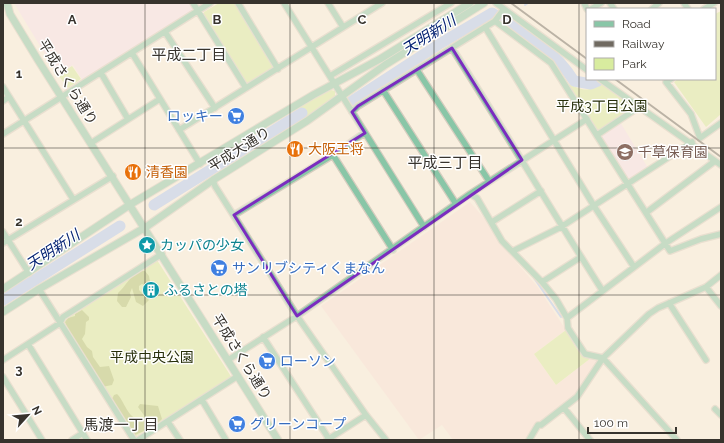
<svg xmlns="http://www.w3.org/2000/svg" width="724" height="443" viewBox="0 0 724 443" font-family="Raleway,'Noto Sans JP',sans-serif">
	<rect width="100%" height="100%" fill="#f9efdf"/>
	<path fill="#f9e1d8" d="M470 202 485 219 498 241 537 286 566 330 534 354 556 385 591 358 596 360 597 363 574 396 538 425 528 440H453L442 425 419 440 321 306Z"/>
	<path fill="#f7dfeb" d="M14 3H189L194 10 83 81 73 65 57 74Z
		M620 122 648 168 631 180 628 179 601 135Z"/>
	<path fill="#d8ec9f" d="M219 3H235L274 66 273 69 249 84H247L203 15 204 12Z
		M721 11V114L706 127 674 82 678 79H715V14Z
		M72 66 81 79 68 88 58 75Z
		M567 83C582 90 586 93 601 84L634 106V109L598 131Z
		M331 90 335 91V97L306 118 299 107Z
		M157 260 232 378 135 437 61 322Z
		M566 330C573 341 577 356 591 358L556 385 534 354Z"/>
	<path fill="#aec26e" d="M139 271H145L149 276 150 282 146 286 142 284 139 286V290L149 300 143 306 136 302 132 288 130 293 131 297 126 307H122L117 301 118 293C126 286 129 277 139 271Z
		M82 310 89 317V320L86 322 85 334 82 339 87 347 92 351 93 357 100 367 109 366 114 380 112 385 102 387 69 333 65 322 68 318 75 316V314Z
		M117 394C125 401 129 425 146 418L138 407 140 404 158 406 162 419 155 426 135 435 112 399 114 395Z"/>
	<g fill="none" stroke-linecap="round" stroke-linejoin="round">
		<path stroke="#afc7f3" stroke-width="2" d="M525 5 528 3
			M475 200 500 242
			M534 278 561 317"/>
		<path stroke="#afc7f3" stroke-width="11" d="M352 101 441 43 492 13C523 32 555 50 574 81L591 84 598 81
			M154 205 302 113
			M3 300 120 226"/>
		<g stroke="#d6cdbf" stroke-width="8">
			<path id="minor" d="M193 3 246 88
				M238 3 278 69
				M284 3 424 227
				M328 3 343 27
				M496 3 587 70
				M584 3 587 9
				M610 3 614 9
				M684 3 688 9
				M591 9 601 3
				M652 9 659 3
				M704 9 714 3
				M495 21 551 63 670 251 701 239 721 234
				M485 27 594 206 634 267
				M165 32 215 108
				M452 48C503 128 551 210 602 290
				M132 53 200 164
				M417 70 489 181
				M101 73 128 119
				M330 76 451 3
				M600 79 721 165
				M671 79 666 82 691 114 700 138 721 123
				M3 87 73 199
				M383 90 456 204
				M3 101 9 97
				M352 112 358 106 495 21 504 9
				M179 130 382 3
				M3 134 210 3
				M597 135 639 107
				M91 143 160 99
				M333 155 393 250
				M213 180 215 186 297 316 366 415 386 440
				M470 194 587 119
				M647 212 715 161
				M234 215 333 155 364 133
				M492 222 541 191
				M3 232 29 273
				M3 243 113 176
				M513 251 561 227 692 142
				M542 282 581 257
				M706 287 721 306
				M39 289 134 440
				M669 303 706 360
				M567 318 568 328 585 354 603 358 677 440
				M263 337 329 439
				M28 344 87 440
				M3 360 60 323 63 317 162 254
				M228 360 297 316 470 194 477 198 502 241 542 282 556 299 567 318 666 243 721 207
				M3 377 42 440
				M202 400 226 440
				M564 408 590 440
				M715 409 721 415
				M168 422 180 440
				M72 440 83 433
				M138 440 238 376
				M327 440 366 415
				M529 440 538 425H541L577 397 603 358 649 314 658 308 706 287 721 275"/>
		</g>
		<g stroke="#d6cdbf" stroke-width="9">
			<path id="tertiary" d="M7 3 10 14 38 60 278 440
				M3 289 131 204 313 95 380 59 470 3
				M3 312 39 289 146 227 213 180 307 121 385 65 484 3"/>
		</g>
		<use href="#minor" stroke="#89c6a7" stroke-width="5.5"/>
		<use href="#tertiary" stroke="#89c6a7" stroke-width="7"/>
		<path stroke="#706a61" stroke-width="2" d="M511 3 587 59
			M615 79 721 157"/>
	</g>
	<path d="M0 0H724V443H0ZM452 48 522 160 297 316 234 215 365 133 352 112 358 106Z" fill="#f9efdf" fill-opacity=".55" fill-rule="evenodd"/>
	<path fill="none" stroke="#7b2cbf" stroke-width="3" stroke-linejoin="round" d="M452 48 522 160 297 316 234 215 365 133 352 112 358 106Z"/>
	<path fill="none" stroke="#37332d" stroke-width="1" stroke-opacity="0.55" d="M145 3V440M290 3V440M434 3V440M579 3V440M3 148H721M3 295H721"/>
	<defs>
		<g id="supermarket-disc" transform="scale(0.9)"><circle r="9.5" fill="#3f7fe0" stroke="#fff"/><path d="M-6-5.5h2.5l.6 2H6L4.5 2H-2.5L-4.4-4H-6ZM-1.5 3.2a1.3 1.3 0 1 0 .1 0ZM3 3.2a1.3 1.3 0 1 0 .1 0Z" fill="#fff"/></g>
		<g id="restaurant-disc" transform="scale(0.9)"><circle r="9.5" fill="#e8710a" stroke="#fff"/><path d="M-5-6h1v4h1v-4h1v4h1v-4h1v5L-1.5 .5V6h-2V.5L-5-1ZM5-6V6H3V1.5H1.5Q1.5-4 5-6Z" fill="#fff"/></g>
		<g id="school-disc" transform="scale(0.9)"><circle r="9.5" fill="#8d6e63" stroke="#fff"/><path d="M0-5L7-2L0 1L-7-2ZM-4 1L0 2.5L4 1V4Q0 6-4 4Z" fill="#fff"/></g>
		<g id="sight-disc" transform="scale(0.9)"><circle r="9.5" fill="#0f9aa8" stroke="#fff"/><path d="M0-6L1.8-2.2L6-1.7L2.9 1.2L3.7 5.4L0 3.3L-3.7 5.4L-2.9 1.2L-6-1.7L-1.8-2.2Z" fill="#fff"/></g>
		<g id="building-disc" transform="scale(0.9)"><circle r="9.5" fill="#0f9aa8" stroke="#fff"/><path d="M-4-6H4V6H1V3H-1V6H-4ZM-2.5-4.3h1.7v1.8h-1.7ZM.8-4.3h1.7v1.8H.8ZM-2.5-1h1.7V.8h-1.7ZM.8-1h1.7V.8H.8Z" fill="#fff"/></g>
	</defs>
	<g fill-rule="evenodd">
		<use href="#supermarket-disc" x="236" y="116"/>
		<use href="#restaurant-disc" x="295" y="149"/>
		<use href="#school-disc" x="625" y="152"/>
		<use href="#restaurant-disc" x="133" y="172"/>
		<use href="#sight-disc" x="147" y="245"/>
		<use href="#supermarket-disc" x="219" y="268"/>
		<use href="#building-disc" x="151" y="290"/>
		<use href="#supermarket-disc" x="267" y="361"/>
		<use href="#supermarket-disc" x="237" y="424"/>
	</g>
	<g text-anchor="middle" stroke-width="3" stroke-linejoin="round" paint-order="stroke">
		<g font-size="14" fill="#37332d" stroke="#fff">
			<text transform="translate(68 82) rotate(58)" y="5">平成さくら通り</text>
			<text transform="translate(239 149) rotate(-32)" y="5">平成大通り</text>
			<text transform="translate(242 357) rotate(58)" y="5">平成さくら通り</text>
		</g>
		<g font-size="14" fill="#28300b" stroke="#fff">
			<text x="602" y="111">平成3丁目公園</text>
			<text x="152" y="362">平成中央公園</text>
		</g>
		<g font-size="14" fill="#366cbe" stroke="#fff" text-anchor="start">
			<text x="223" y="121" text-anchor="end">ロッキー</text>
			<text x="232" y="273">サンリブシティくまなん</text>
			<text x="280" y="366">ローソン</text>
			<text x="250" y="429">グリーンコープ</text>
		</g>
		<g font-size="14" fill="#c56008" stroke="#fff" text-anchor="start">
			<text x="308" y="154">大阪王将</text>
			<text x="146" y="177">清香園</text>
		</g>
		<g font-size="14" fill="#785e54" stroke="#fff" text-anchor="start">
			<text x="638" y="157">千草保育園</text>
		</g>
		<g font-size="14" fill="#0d838f" stroke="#fff" text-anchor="start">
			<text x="160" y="250">カッパの少女</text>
			<text x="164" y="295">ふるさとの塔</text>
		</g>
		<g font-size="15" font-style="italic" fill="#001f70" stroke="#fff">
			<text transform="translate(429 35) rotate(-32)" y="5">天明新川</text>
			<text transform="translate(53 250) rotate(-33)" y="5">天明新川</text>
		</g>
		<g font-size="15" fill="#37332d" stroke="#fff">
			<text x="189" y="60">平成二丁目</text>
			<text x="445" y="168">平成三丁目</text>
			<text x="121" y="430">馬渡一丁目</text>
		</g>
	</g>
	<g font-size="13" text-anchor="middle" font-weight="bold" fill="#37332d" stroke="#fff" stroke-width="3" stroke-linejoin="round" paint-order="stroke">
		<text x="72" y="24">A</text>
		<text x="217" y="24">B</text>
		<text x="362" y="24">C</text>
		<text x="507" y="24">D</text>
		<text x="19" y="78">1</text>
		<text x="19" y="226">2</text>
		<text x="19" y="374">3</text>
	</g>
	<rect width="724" height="443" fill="none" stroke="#37332d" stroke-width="8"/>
	<rect x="586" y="8" width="130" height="72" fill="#ffffff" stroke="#afadab"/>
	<rect x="594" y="21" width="20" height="6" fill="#89c6a7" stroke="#afadab"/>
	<text x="622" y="28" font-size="12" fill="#37332d">Road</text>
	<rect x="594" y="41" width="20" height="6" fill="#706a61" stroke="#afadab"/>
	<text x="622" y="48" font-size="12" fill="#37332d">Railway</text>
	<rect x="594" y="58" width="20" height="12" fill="#d8ec9f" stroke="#afadab"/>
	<text x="622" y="68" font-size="12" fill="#37332d">Park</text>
	<g transform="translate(28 415) rotate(63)" stroke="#ffffff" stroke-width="3" paint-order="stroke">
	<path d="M0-3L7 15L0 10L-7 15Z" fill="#37332d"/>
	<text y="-6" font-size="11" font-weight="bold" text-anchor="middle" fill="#37332d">N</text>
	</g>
	<path d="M588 427v6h88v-6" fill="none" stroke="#37332d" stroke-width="2"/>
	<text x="594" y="427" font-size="12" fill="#37332d" stroke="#ffffff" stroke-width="3" paint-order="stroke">100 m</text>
</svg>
